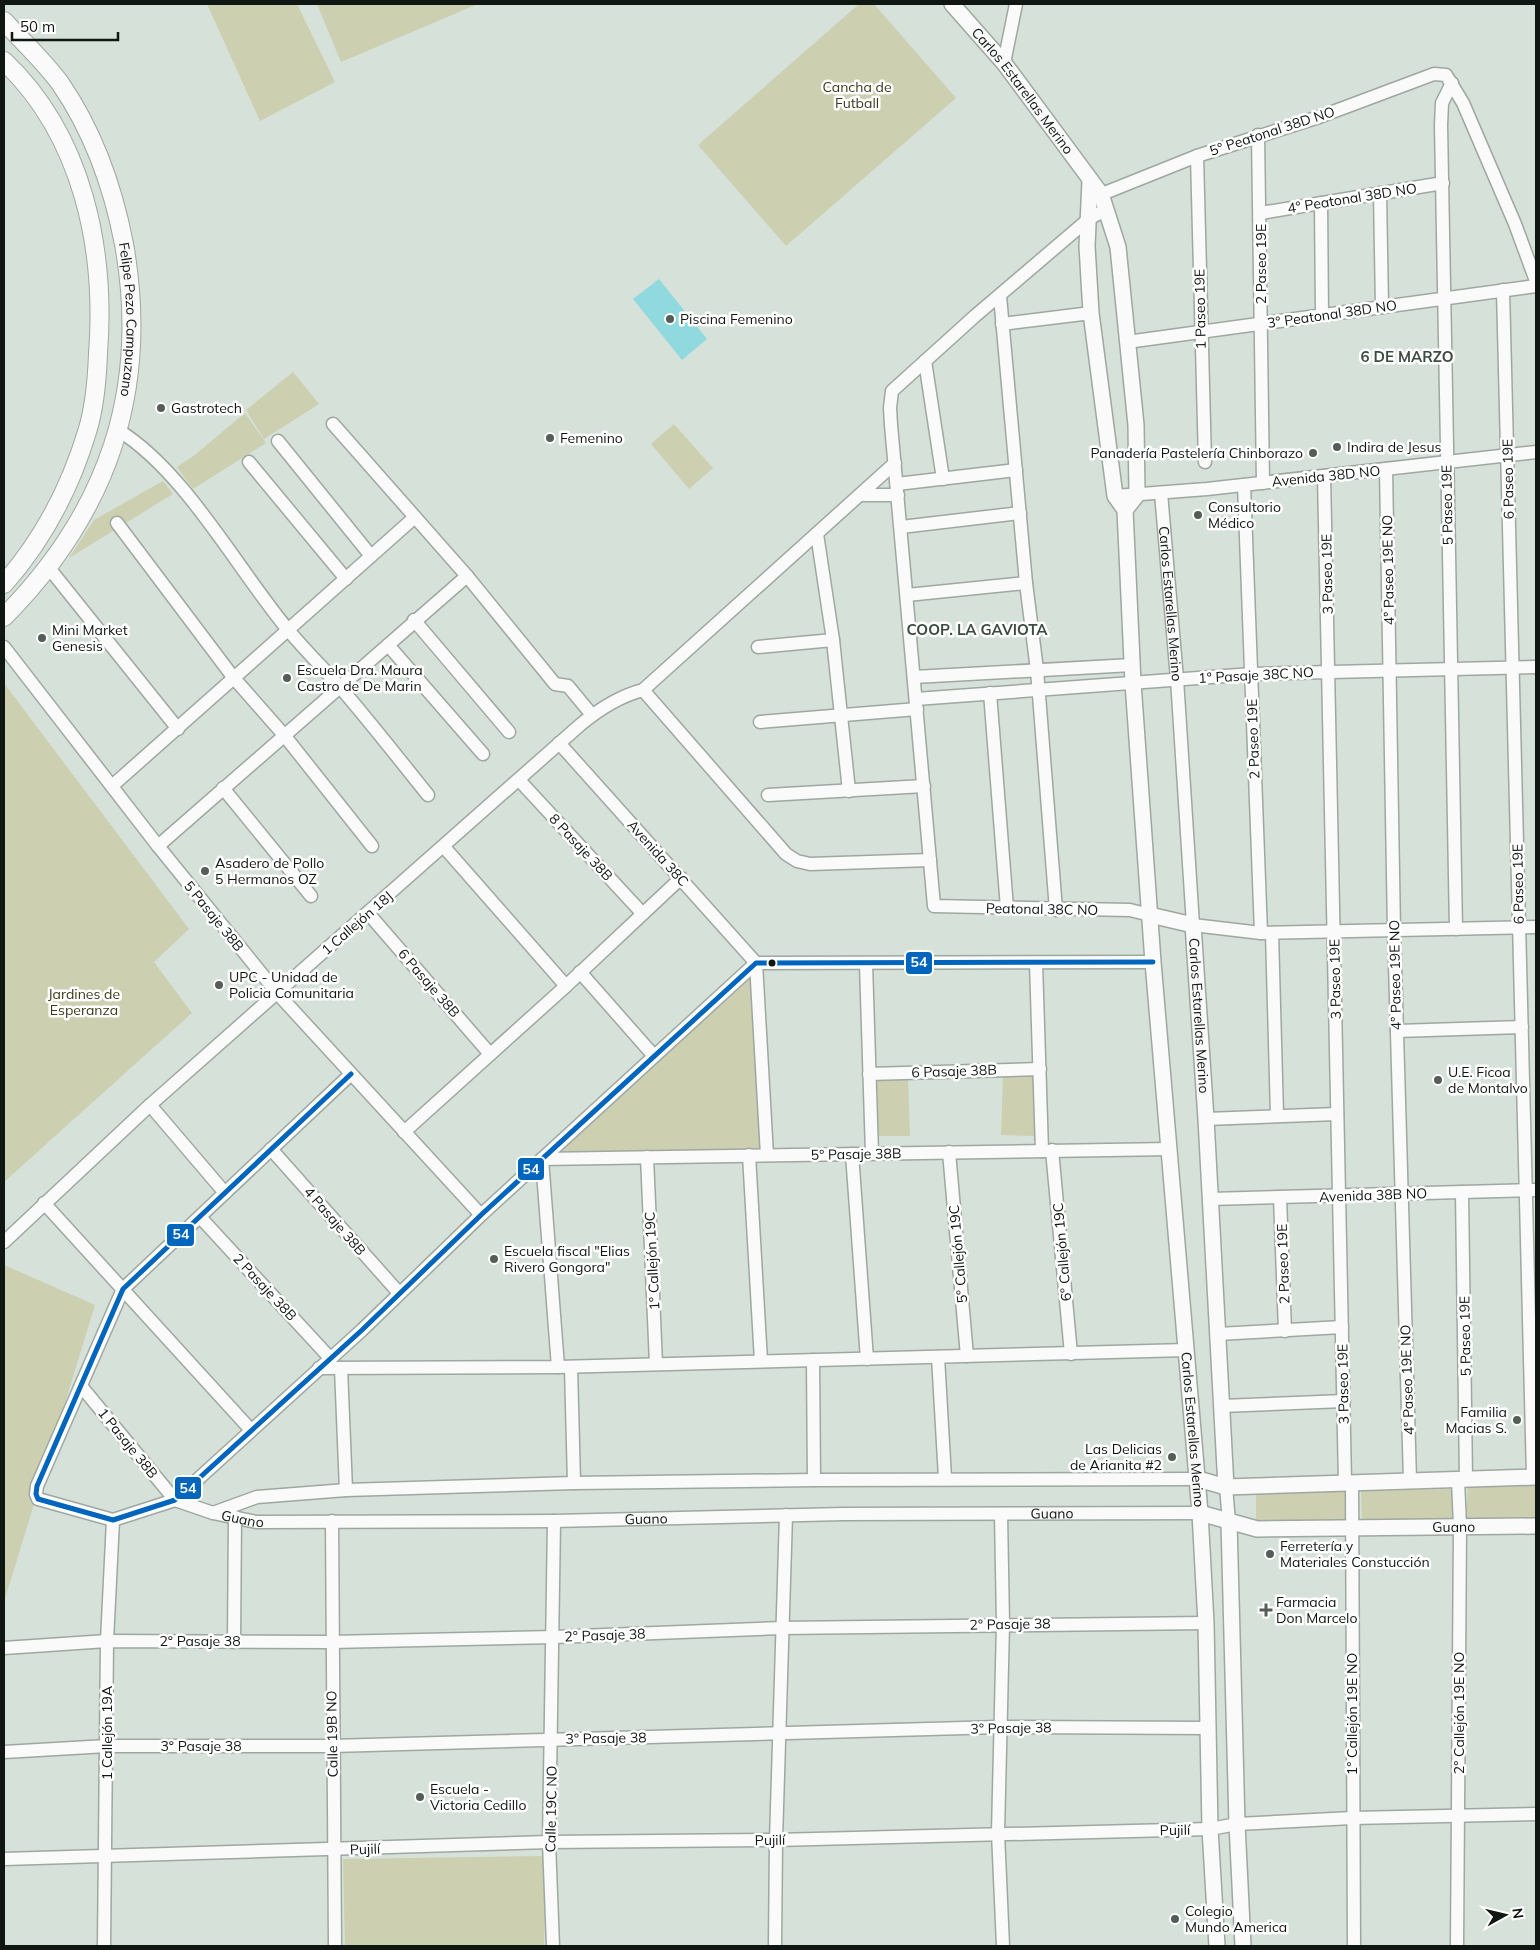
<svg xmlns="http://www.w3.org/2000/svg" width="1540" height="1950" viewBox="0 0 1540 1950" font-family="Mulish,sans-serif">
	<rect width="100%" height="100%" fill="#d6e1d9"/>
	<path fill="#cccfb0" d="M207 4H297L335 82 260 121Z
		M317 4H478L341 62Z
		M859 4H874L956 98 786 246 698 145Z
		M293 372 319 404 264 439 246 410Z
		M245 413 266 443 193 489 177 467 196 454Z
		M674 424 713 468 689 489 651 444Z
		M163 481 173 494 69 558 94 520Z
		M4 683 189 929 154 962 192 1013 4 1182Z
		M753 976 763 1150 554 1154Z
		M1035 1075 1034 1136 1001 1135 1003 1077Z
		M908 1076 910 1136H878L877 1078Z
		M4 1265 95 1305 4 1602Z
		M1536 1482V1518L1466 1520 1468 1484Z
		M1452 1489 1453 1520 1362 1522 1361 1491Z
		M1346 1491 1347 1520 1256 1523V1494Z
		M546 1856 544 1946H345L343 1859Z"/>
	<path fill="#8fd9df" d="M659 279 707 339 682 360 633 299Z"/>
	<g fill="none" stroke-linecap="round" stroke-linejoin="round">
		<g stroke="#9fa7a1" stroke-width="15">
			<g id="minor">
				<path d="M1004 63 1016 4"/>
				<path d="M1452 83 1442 103 1441 125 1456 929"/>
				<path d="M1258 135 1263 483"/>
				<path d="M1197 156 1205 462"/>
				<path d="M1380 193 1382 307"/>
				<path d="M1092 198 1197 156 1319 117 1434 74 1446 75 1463 103 1515 224 1536 281"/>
				<path d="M1321 203 1322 315"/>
				<path d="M1106 210 1090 218 975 316 892 391 890 408 891 425 934 906 1130 910 1150 915"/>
				<path d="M1261 213 1443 183"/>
				<path d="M1503 290 1533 1477"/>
				<path d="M1000 296 1026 583 1037 670 1056 910"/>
				<path d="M1002 324 1091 313"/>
				<path d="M1127 342 1536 286"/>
				<path d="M925 361 943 479"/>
				<path d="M333 424 467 576 555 684 568 686 592 715"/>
				<path d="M118 430C186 472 237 569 289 631 305 650 323 668 340 687 370 722 399 759 428 795"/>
				<path d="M278 441 371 556"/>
				<path d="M249 462 346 579"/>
				<path d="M1386 469 1394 930 1410 1480"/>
				<path d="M1324 476 1345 1482"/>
				<path d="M897 484 1016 470"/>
				<path d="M1244 485 1261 933"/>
				<path id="s1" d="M1161 493 1177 679 1193 925 1261 933 1536 927"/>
				<path d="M860 495H898"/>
				<path d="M1115 496 1207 489 1536 452"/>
				<path d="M117 523 233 677 284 735 372 846"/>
				<path d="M901 527 1020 513"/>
				<path d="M817 534 833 640 849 791"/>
				<path d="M49 568 178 729"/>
				<path d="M907 595 1026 583"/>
				<path d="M414 620 509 732"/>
				<path d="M388 645 483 754"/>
				<path d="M4 647 158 846 278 994 481 1215"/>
				<path d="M758 647 833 640"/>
				<path d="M914 677 1132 665"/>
				<path d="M643 690 786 854 797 861 810 864 930 860"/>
				<path d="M990 693 1007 908"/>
				<path d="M916 699 1252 674 1536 667"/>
				<path d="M760 722 917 709"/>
				<path d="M559 743 756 963 767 1155"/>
				<path d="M519 780 642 913"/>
				<path d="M112 786 415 517"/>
				<path d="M223 788 311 896"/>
				<path d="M768 795 924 786"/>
				<path d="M158 846 467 576"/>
				<path d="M444 847 566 986"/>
				<path d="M368 913 490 1054"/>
				<path d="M1272 933 1277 1115"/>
				<path d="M1036 963 1042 1151"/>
				<path d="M866 964 872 1153"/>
				<path d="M580 972 654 1056"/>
				<path d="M1397 1031 1522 1027"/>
				<path d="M351 1074 123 1289 37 1486 36 1494 38 1499 113 1520 175 1500 362 1330 481 1215 756 963 1153 962"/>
				<path d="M869 1074 1040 1069"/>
				<path d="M150 1105 225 1193"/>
				<path d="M1206 1119 1337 1114"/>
				<path d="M404 1132 566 986 681 878"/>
				<path d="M271 1149 399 1293"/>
				<path d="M1052 1150 1071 1354"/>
				<path d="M949 1152 967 1356"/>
				<path d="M852 1154 867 1359"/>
				<path d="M749 1155 761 1361"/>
				<path d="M647 1157 656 1364"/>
				<path d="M542 1159 1170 1149"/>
				<path d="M542 1159 558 1367"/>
				<path d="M1462 1192 1466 1479"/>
				<path d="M1280 1197 1285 1331"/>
				<path d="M1210 1199 1536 1190"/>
				<path d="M44 1203 250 1429"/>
				<path d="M200 1217 330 1358"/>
				<path d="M4 1242 150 1105 580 725C598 710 620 696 643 690L895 463"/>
				<path d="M1218 1334 1342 1327"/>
				<path d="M938 1357 945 1478"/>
				<path d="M813 1360 814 1480"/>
				<path d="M571 1367 574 1483"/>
				<path d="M319 1368 558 1367 1187 1350"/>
				<path d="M341 1368 346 1490"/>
				<path id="s2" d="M81 1386 175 1500 213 1513 256 1522 554 1521 843 1514 1200 1513"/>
				<path d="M1222 1406 1344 1401"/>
				<path d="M1352 1482 1354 1946"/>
				<path d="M1226 1487 1229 1522"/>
				<path d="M213 1513 257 1497 346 1490 574 1483 814 1480 1198 1479"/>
				<path d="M1001 1514 1003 1624 998 1833 1003 1946"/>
				<path d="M332 1521 335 1946"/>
				<path d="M234 1642 235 1517"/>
				<path d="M4 1648 107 1641 331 1642 554 1637 781 1628 1206 1623"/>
				<path d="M4 1752 107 1746H332L999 1727 1208 1728"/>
				<path d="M4 1859 549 1842 776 1840 1210 1829 1237 1824 1352 1818 1536 1814"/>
				<path d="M104 1946 107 1641 113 1520"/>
				<path d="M553 1946 549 1842 554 1521"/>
				<path d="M775 1946 776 1840 786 1515"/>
				<path d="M1457 1946 1460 1526 1458 1480"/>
			</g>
		</g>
		<g stroke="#9fa7a1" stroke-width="18">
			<g id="tertiary">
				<path id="s3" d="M952 4 1004 63 1101 194 1118 247 1136 425 1137 495 1125 510"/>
				<path id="s4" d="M1090 181 1087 246 1091 313 1115 496 1125 510 1133 683 1153 962 1200 1513 1206 1623 1210 1829 1217 1946"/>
				<path id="s5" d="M1150 915 1193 925 1206 1119 1226 1487"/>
				<path d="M1198 1479 1226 1487 1536 1477"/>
				<path id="s6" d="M1200 1513 1257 1529 1536 1526"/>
				<path d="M1229 1522 1237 1824 1243 1946"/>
			</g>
		</g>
		<g stroke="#9fa7a1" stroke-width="20">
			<g id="secondary">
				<path id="s7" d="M4 21C22 41 44 61 60 83 93 131 113 187 124 244 150 390 108 512 4 617"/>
				<path d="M4 61C83 136 106 249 98 354 97 380 95 407 87 432 70 488 42 541 4 584"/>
			</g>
		</g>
		<use href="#minor" stroke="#f9faf9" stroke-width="12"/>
		<use href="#tertiary" stroke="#f9faf9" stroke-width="15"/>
		<use href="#secondary" stroke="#f9faf9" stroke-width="18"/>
		<g stroke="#fff" stroke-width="9">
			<path id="bus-1" d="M351 1074 123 1289 37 1486 36 1494 38 1499 113 1520 175 1500 362 1330 481 1215 756 963 1153 962"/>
		</g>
		<use href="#bus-1" stroke="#0065bd" stroke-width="5"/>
	</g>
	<g fill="#555d58" stroke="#fff" stroke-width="2">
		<circle cx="670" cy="319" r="5"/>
		<circle cx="161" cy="408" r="5"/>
		<circle cx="550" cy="438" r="5"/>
		<circle cx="1337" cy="447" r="5"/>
		<circle cx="1313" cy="453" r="5"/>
		<circle cx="1198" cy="515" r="5"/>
		<circle cx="42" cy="638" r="5"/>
		<circle cx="287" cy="678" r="5"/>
		<circle cx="205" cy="871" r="5"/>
		<circle cx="219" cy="985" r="5"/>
		<circle cx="1438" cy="1080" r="5"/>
		<circle cx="494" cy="1259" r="5"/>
		<circle cx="1517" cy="1420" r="5"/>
		<circle cx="1172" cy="1457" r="5"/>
		<circle cx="1270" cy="1554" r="5"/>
		<path d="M1263.5 1602.5h5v5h5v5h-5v5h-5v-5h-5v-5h5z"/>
		<circle cx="420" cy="1797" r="5"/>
		<circle cx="1175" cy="1919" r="5"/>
	</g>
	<circle fill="#101612" stroke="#fff" stroke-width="2" cx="772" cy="963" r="4.5"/>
	<g text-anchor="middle" stroke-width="5" stroke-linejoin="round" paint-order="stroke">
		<g font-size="14" fill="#3b3918" stroke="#fff">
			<text x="857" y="92">Cancha de<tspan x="857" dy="16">Futball</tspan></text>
			<text x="84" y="999">Jardines de<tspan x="84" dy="16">Esperanza</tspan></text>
		</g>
		<g font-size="14" fill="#101612" stroke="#fff">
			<text dy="5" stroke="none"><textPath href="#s3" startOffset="112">Carlos Estarellas Merino</textPath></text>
			<text transform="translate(1272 131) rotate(-18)" y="5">5° Peatonal 38D NO</text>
			<text transform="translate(1352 198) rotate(-9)" y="5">4° Peatonal 38D NO</text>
			<text transform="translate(1261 264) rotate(-90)" y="5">2 Paseo 19E</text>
			<text transform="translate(1200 309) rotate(-91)" y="5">1 Paseo 19E</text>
			<text transform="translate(1332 314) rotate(-8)" y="5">3° Peatonal 38D NO</text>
			<text dy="5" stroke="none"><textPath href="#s7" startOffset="334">Felipe Pezo Campuzano</textPath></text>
			<text transform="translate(1326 476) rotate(-6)" y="5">Avenida 38D NO</text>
			<text transform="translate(1508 479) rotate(-91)" y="5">6 Paseo 19E</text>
			<text transform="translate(1447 505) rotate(-91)" y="5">5 Paseo 19E</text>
			<text transform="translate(1388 570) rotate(-91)" y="5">4° Paseo 19E NO</text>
			<text transform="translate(1327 574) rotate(-91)" y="5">3 Paseo 19E</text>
			<text dy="5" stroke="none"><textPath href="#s1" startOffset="111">Carlos Estarellas Merino</textPath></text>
			<text transform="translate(1256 675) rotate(-3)" y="5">1° Pasaje 38C NO</text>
			<text transform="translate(1253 739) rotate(-92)" y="5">2 Paseo 19E</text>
			<text transform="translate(581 847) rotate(47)" y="5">8 Pasaje 38B</text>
			<text transform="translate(658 853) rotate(48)" y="5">Avenida 38C</text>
			<text transform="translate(1518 884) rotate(-91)" y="5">6 Paseo 19E</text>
			<text transform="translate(1042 909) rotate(1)" y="5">Peatonal 38C NO</text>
			<text transform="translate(214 916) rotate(51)" y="5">5 Pasaje 38B</text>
			<text transform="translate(357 923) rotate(-41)" y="5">1 Callejón 18J</text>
			<text transform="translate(1395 975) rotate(-91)" y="5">4° Paseo 19E NO</text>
			<text transform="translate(1335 979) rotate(-91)" y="5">3 Paseo 19E</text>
			<text transform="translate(429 983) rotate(49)" y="5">6 Pasaje 38B</text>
			<text dy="5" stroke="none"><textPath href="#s5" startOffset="135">Carlos Estarellas Merino</textPath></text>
			<text transform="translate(954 1071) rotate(-2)" y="5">6 Pasaje 38B</text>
			<text transform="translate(856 1154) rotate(-1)" y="5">5° Pasaje 38B</text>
			<text transform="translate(1373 1195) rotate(-2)" y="5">Avenida 38B NO</text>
			<text transform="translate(335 1221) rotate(49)" y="5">4 Pasaje 38B</text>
			<text transform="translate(1062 1252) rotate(-95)" y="5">6° Callejón 19C</text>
			<text transform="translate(958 1254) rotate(-95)" y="5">5° Callejón 19C</text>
			<text transform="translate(652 1261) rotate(-93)" y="5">1° Callejón 19C</text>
			<text transform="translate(1283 1264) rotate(-92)" y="5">2 Paseo 19E</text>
			<text transform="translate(265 1287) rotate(47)" y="5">2 Pasaje 38B</text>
			<text transform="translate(1465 1336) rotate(-91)" y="5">5 Paseo 19E</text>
			<text transform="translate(1407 1380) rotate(-92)" y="5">4° Paseo 19E NO</text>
			<text transform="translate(1343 1384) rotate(-91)" y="5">3 Paseo 19E</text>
			<text dy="5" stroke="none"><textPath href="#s4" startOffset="1256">Carlos Estarellas Merino</textPath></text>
			<text transform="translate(128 1443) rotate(51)" y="5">1 Pasaje 38B</text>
			<text dy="5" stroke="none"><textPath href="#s2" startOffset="1028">Guano</textPath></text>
			<text dy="5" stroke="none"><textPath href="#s2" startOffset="218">Guano</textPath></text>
			<text dy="5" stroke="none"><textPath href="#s2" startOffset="622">Guano</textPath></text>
			<text dy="5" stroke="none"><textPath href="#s6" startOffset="256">Guano</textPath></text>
			<text transform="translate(1010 1624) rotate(-1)" y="5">2° Pasaje 38</text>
			<text transform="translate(605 1635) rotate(-2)" y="5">2° Pasaje 38</text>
			<text x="200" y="1646">2° Pasaje 38</text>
			<text transform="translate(1459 1713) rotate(-90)" y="5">2° Callejón 19E NO</text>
			<text transform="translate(1352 1714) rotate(-90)" y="5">1° Callejón 19E NO</text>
			<text transform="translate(1011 1728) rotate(-1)" y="5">3° Pasaje 38</text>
			<text transform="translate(107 1733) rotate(-90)" y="5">1 Callejón 19A</text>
			<text transform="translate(332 1734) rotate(-91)" y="5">Calle 19B NO</text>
			<text transform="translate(606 1738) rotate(-1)" y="5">3° Pasaje 38</text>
			<text x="201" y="1751">3° Pasaje 38</text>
			<text transform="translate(551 1809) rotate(-89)" y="5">Calle 19C NO</text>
			<text transform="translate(1175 1830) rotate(-1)" y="5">Pujilí</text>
			<text transform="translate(770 1840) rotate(-1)" y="5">Pujilí</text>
			<text transform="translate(365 1849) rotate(-2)" y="5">Pujilí</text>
		</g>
		<g font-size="14" fill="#101612" stroke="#fff" text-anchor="start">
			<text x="680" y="324">Piscina Femenino</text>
			<text x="171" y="413">Gastrotech</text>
			<text x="560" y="443">Femenino</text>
			<text x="1347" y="452">Indira de Jesus</text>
			<text x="1303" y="458" text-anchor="end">Panadería Pastelería Chinborazo</text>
			<text x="1208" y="512">Consultorio<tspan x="1208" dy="16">Médico</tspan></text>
			<text x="52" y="635">Mini Market<tspan x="52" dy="16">Genesis</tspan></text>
			<text x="297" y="675">Escuela Dra. Maura<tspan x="297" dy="16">Castro de De Marin</tspan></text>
			<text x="215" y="868">Asadero de Pollo<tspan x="215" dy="16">5 Hermanos OZ</tspan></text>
			<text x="229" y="982">UPC - Unidad de<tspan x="229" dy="16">Policia Comunitaria</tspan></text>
			<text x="1448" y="1077">U.E. Ficoa<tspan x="1448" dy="16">de Montalvo</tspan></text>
			<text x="504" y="1256">Escuela fiscal "Elias<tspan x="504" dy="16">Rivero Gongora"</tspan></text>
			<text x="1507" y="1417" text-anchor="end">Familia<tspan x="1507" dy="16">Macias S.</tspan></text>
			<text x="1162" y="1454" text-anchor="end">Las Delicias<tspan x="1162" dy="16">de Arianita #2</tspan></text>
			<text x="1280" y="1551">Ferretería y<tspan x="1280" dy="16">Materiales Constucción</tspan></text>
			<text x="1276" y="1607">Farmacia<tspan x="1276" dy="16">Don Marcelo</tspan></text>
			<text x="430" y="1794">Escuela -<tspan x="430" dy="16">Victoria Cedillo</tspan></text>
			<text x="1185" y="1916">Colegio<tspan x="1185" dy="16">Mundo America</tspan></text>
		</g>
		<g font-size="15" font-weight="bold" fill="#3c4c42" stroke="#fff">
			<text x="1407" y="362">6 DE MARZO</text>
			<text x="977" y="635">COOP. LA GAVIOTA</text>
		</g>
	</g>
	<g stroke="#fff" stroke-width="2">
		<rect x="905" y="951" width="28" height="24" rx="5" fill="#0065bd"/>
		<rect x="517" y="1157" width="28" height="24" rx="5" fill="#0065bd"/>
		<rect x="166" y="1223" width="29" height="24" rx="5" fill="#0065bd"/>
		<rect x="174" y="1476" width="28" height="24" rx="5" fill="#0065bd"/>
	</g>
	<g font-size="14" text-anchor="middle" font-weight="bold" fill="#fff">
		<text x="919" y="967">54</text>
		<text x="531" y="1174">54</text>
		<text x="181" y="1239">54</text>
		<text x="188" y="1493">54</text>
	</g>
	<rect width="1540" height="1950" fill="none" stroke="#101612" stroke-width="10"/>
	<g transform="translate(1505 1915) rotate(82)" stroke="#ffffff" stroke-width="4" paint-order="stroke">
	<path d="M0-4L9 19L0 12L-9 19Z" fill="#101612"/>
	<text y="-8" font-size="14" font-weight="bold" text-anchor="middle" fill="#101612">N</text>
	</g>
	<path d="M12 32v8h106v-8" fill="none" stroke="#101612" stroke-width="2.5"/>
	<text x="20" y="32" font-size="15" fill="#101612" stroke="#ffffff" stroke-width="4" paint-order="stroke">50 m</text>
</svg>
